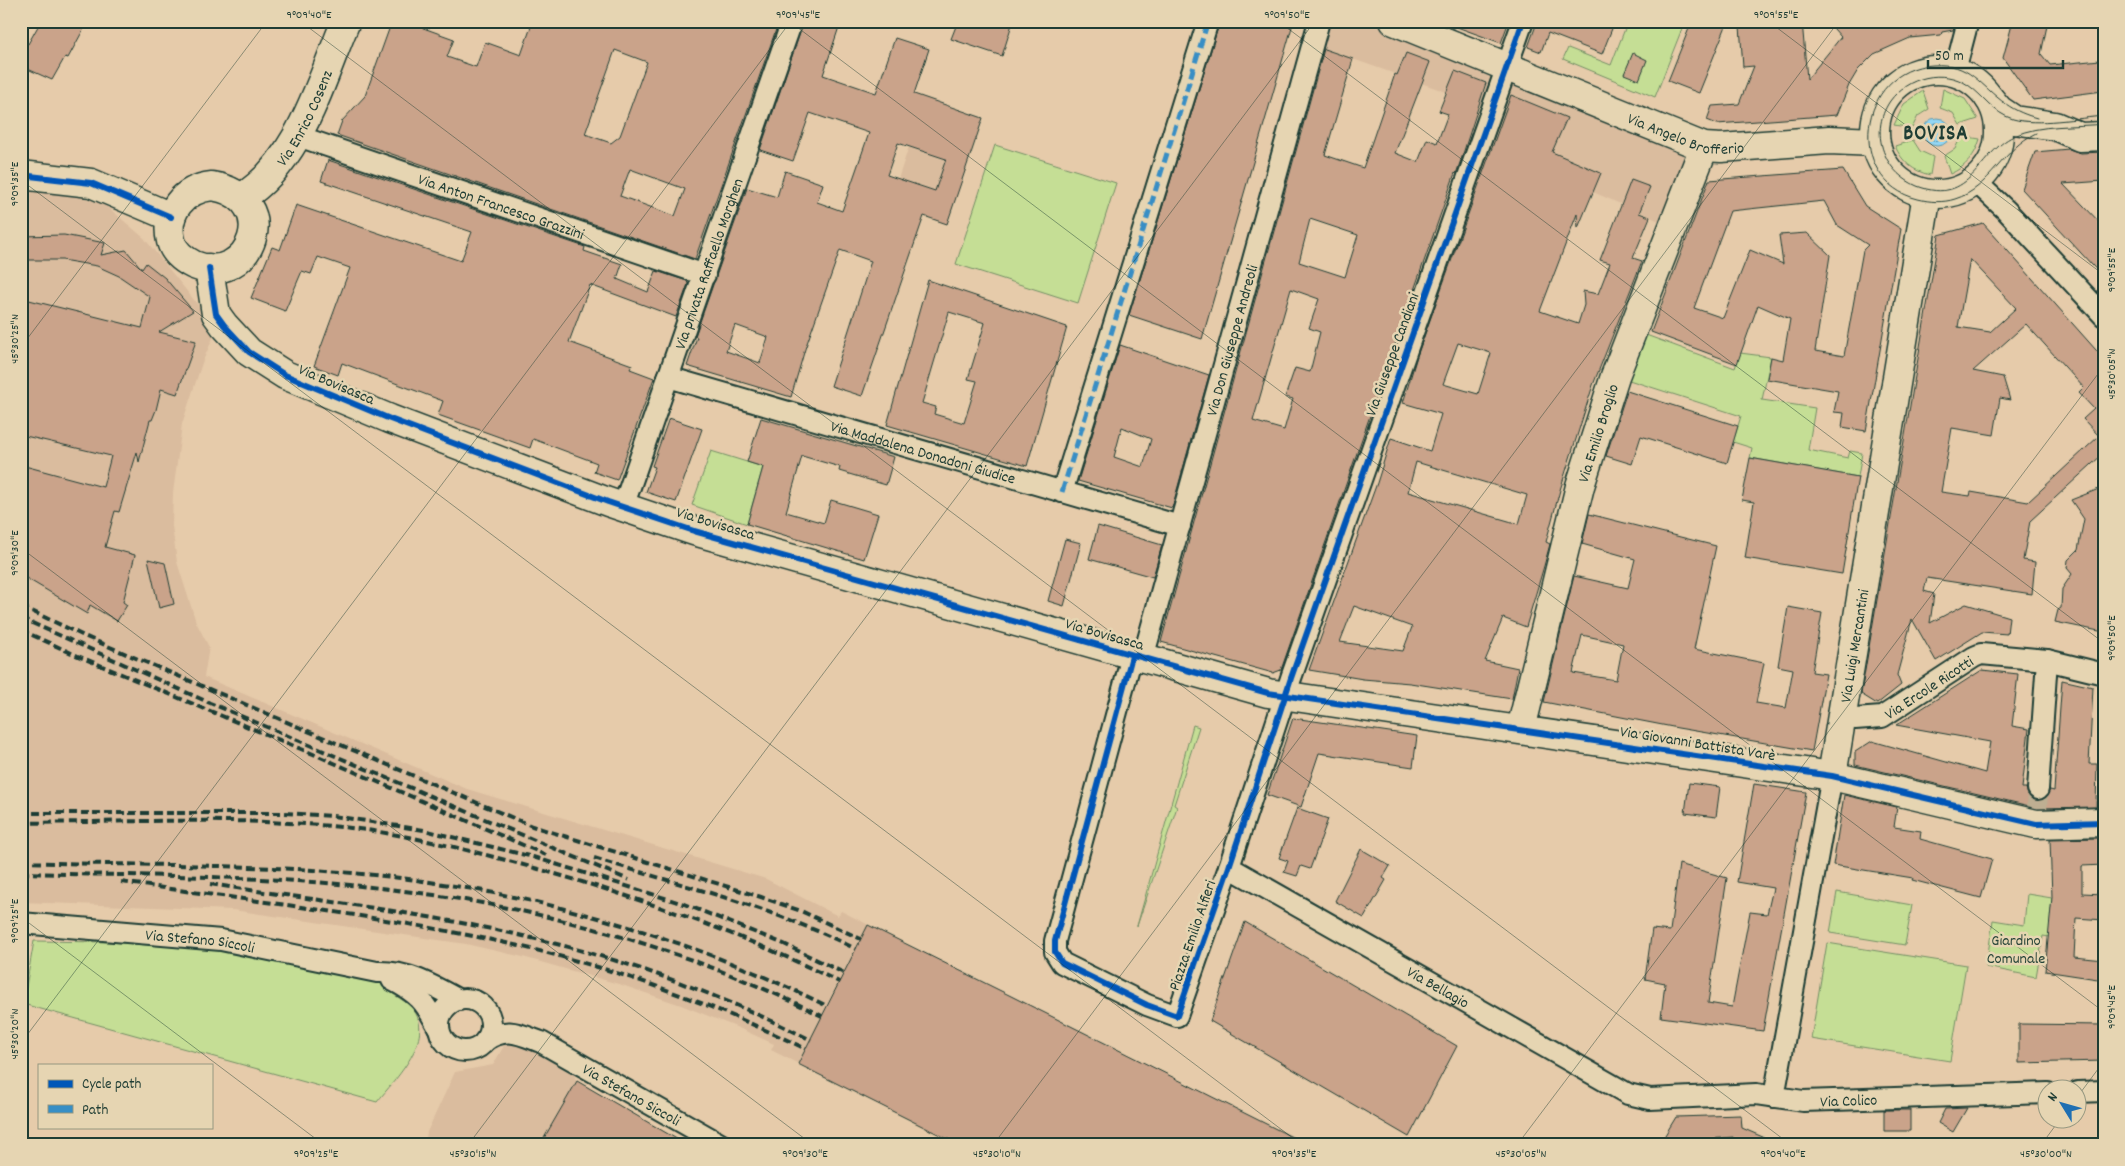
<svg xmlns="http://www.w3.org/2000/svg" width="2125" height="1166" viewBox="0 0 2125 1166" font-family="Dekko,sans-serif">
	<rect width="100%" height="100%" fill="#e6cbaa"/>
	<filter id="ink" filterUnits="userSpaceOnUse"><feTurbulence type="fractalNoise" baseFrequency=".02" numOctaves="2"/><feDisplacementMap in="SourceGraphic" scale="10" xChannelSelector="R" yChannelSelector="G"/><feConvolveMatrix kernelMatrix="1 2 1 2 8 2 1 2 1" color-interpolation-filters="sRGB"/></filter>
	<g filter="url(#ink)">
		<path fill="#dabc9e" d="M1320 21H1392L1506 67 1492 108 1313 45Z
			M1508 67 1701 154 1673 227 1593 192 1530 236 1456 213Z
			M909 146 973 149 950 215 898 179Z
			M21 182 103 203 144 238 215 326 213 338 202 363 182 424 173 493 172 526 177 562 196 622 209 647 204 677 467 789 766 879 838 916 841 911 1308 1145H960L771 1050 774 1044 741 1029 681 1005 622 985 523 957 466 944 233 910 21 902Z
			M509 1037 574 1075 577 1082 687 1145H425L427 1132 455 1072 493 1065Z"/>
		<path fill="#c5de95" stroke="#728e64" d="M1628 21H1685L1655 97 1563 59 1568 48 1611 65Z
			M1943 89 1965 99 1978 119 1960 125 1953 113 1940 108Z
			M1923 91 1929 109 1918 116 1912 128 1894 125 1904 104Z
			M1961 136 1980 139C1975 156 1966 167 1950 174L1944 156 1955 149Z
			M1913 140 1920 151 1933 157 1930 175C1913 171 1902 162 1895 146Z
			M995 145 1116 183 1078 303 956 264Z
			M1646 335 1735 368 1740 353 1771 357 1762 400 1815 408 1808 450 1848 458 1850 451 1862 453 1858 477 1750 458 1752 448 1733 442 1741 416 1629 380Z
			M711 451 763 467 747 524 692 505Z
			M1193 725 1199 727 1174 805 1177 807 1137 926Z
			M1837 892 1912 905 1905 945 1830 933Z
			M2027 894 2052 898 2049 937 2043 936 2036 977 1986 967 1993 920 2024 925Z
			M34 941 109 942 246 952 379 981C390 995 401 997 412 1008 437 1038 395 1079 377 1102L23 1004Z
			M1827 943 1966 965 1950 1061 1811 1039Z"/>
		<path fill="#92d6f4" stroke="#6499a7" d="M1923 132a14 14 0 1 1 28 0a14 14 0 1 1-28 0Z"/>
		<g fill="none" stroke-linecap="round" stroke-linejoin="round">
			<path stroke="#4d7a81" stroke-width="1" d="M1928 132a9 9 0 1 1 18 0a9 9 0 1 1-18 0Z"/>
		</g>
		<path fill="#caa38a" stroke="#1f3d34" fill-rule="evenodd" d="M41 21H88L68 58 65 57 52 80 21 66V40L28 44Z
			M392 21H404L454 39 447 57 476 67 485 42 521 55 533 21H779L695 259 337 135 342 121 365 96ZM615 50 647 62 620 136 611 143 585 134ZM630 169 685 189 675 216 620 196Z
			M804 21H841L823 75 876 93 895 38 929 49 914 94 983 118 947 224 924 216 862 396 831 386 871 261 840 250 805 349 791 397 687 366 697 337 695 336 747 188 777 197 785 171 823 184 817 202 842 211 869 133 810 113 793 161 760 150ZM898 143 946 159 935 191 887 175ZM735 325 768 337 760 363 726 351Z
			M958 21H1013L1002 56 951 39Z
			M1220 21H1275L1292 27 1202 339 1129 315Z
			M1446 21H1509L1501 43 1446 23Z
			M1535 21H1615L1602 54 1548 33 1541 52 1528 47 1535 28Z
			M1692 21H1728L1699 93 1668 81Z
			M1771 21H1802L1807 79 1841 37 1827 21H1956L1953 30 1942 32 1941 35 1910 38 1874 54 1858 70 1849 85 1837 115 1717 124 1707 120 1712 106 1739 104 1754 66 1743 67 1740 26 1771 24Z
			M2013 21H2048L2041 54 2050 65 2100 60 2103 91 2033 100 2003 58Z
			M1324 49 1353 59 1325 155 1363 168 1395 74 1397 75 1406 53 1430 62 1395 153 1418 162 1427 139 1437 143 1448 114 1439 111 1455 71 1486 83 1462 157 1456 174 1455 173 1281 670 1273 673 1161 642ZM1310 219 1358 235 1345 277 1299 262ZM1291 289 1319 299 1309 328 1320 332 1310 372 1295 368 1285 397 1293 399 1284 430 1253 421Z
			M1633 53 1647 60 1639 80 1624 74Z
			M1511 95 1567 118 1552 152 1601 173 1578 228 1577 214 1540 311 1578 324 1584 305 1583 291 1598 294 1610 263 1600 260 1631 180 1650 187 1639 213 1650 217 1633 258 1642 261 1593 385 1560 490 1546 542 1550 544 1544 566 1526 627 1503 618 1485 661 1518 668 1512 699 1410 683 1363 679 1309 670 1377 483 1391 438 1430 451 1441 414 1403 403 1417 356ZM1458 343 1491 353 1478 394 1443 384ZM1416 462 1527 495 1519 524 1408 492ZM1354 606 1412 627 1403 651 1340 642Z
			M2069 149 2081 153 2104 152V181L2063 184 2104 227V278L2022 189 2035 152Z
			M328 160 585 247 584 251 622 264 617 279 648 292 656 271 687 281 688 284 676 317 590 285 569 342 632 365 630 369 654 378 617 480 594 472 597 463 533 439 530 448 438 415 443 401 342 363 338 375 314 366 350 268 318 257 311 274 302 271 285 311 251 298 272 247 280 250 296 205 461 261 472 232 321 181Z
			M1843 170 1865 206 1901 229 1866 431 1842 427 1844 413 1834 412 1838 391 1767 379 1771 357 1783 360 1790 319 1758 305 1737 364 1651 332 1709 180ZM1824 201 1837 225 1868 245 1863 250 1844 356 1815 351 1830 255 1807 233 1779 235 1783 264 1750 250 1723 318 1694 308 1730 211Z
			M1983 223 2104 359V453L2030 521 2023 560 2035 562 2032 594 1927 578 1924 591 1934 594 1930 623 1966 604 2009 617 2007 634 1982 632 1936 661 1912 619 1897 675 1901 685 1877 704 1861 694 1939 235ZM1970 259 2016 308 1990 332 1958 327ZM2026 324 2084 388 2079 393 2094 409 2083 419 2099 436 2028 502 1971 492 1970 496 1941 492 1952 428 1994 435 2000 398 2010 400 2003 377 1973 371Z
			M64 235 105 243 101 255 126 250 142 269 146 263 165 278 193 311 159 332 196 341 177 394 161 389 156 410 152 420H150L139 462 137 452 119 512 115 511 105 547 135 555 123 602 127 605 117 621 90 605 87 614 21 575V465L103 487 111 456 21 435V298L142 328 150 297 119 276 97 266 62 260H21V236Z
			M928 280 1067 327 1027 466 887 425ZM949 312 985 323 968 379 977 381 964 423 934 414 936 407 922 403Z
			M1120 345 1209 375 1172 508 1078 481ZM1122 427 1151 439 1143 467 1114 457Z
			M1627 391 1738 426 1727 463 1641 436 1632 464 1606 456Z
			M669 418 702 429 676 502 646 492 655 467 652 466Z
			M761 418 894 457 886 485 839 471 840 467 802 456 786 512 824 523 831 500 878 514 864 559 747 524 763 467 747 462Z
			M1750 458 1858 477 1842 574 1745 558 1754 502 1742 500Z
			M2104 487V632L2055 622 2058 610 2061 608 2062 589 2072 574 2067 568 2068 560 2078 550 2084 519 2071 500Z
			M1589 514 1716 546 1694 649 1764 663 1756 703 1786 708 1793 669 1778 666 1788 607 1822 613 1812 672 1826 674 1812 751 1678 728 1544 702 1574 576 1628 588 1635 559 1582 544ZM1582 635 1623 644 1616 680 1573 673Z
			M1098 526 1162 545 1153 577 1089 559Z
			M1065 539 1081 543 1064 606 1048 601Z
			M148 559 165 563 174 604 159 608Z
			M1982 670 2018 674 2012 726 2029 729 2022 788H2026L2028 795 2037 801 2044 799 2050 790 2054 791 2062 680 2093 687 2089 764H2097L2096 807 2038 808 1855 765V752L1872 741 1985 773 1990 742 1896 725Z
			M1293 718 1417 736 1413 767 1319 753 1301 807 1267 795Z
			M1689 783 1720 787 1716 817 1685 813Z
			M1754 784 1806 792 1763 1031 1661 1017 1665 983 1645 979 1652 929 1670 931 1679 864 1727 878 1708 1003 1732 1007 1750 912 1767 914 1773 888 1737 882Z
			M1844 795 1897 807 1894 827 1921 831 1920 839 1992 859 1981 898 1912 880 1913 878 1833 865Z
			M1297 808 1328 819 1310 869 1301 866 1297 876 1284 872 1288 861 1279 858Z
			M2104 838V865L2082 866V893L2104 894V920L2076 918 2074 957 2104 960V980L2045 971 2052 897 2050 839Z
			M1361 849 1390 866 1383 878 1386 880 1364 918 1335 901Z
			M1245 922 1457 1046 1409 1137 1210 1021Z
			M868 925 1009 995 1308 1145H960L798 1064Z
			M2019 1024 2104 1025V1061L2019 1063Z
			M577 1081 687 1145H540Z
			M1967 1108 1953 1132 1938 1123 1945 1109Z
			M1884 1110H1910V1131H1884Z
			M1741 1115 1742 1128 1781 1145H1737L1733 1137 1696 1140V1145H1659L1676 1117Z"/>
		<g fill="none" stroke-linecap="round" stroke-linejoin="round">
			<path stroke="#beaf92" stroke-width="20" stroke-dasharray="20 10" stroke-linecap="butt" d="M2037 811 2038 789"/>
			<g stroke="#1f3d34" stroke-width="24">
				<g id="street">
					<path d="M1957 74 1956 67 1968 21"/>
					<path id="s1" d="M298 136 705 275"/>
					<path d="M1975 181 2006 210 2104 316"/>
					<path id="s2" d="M668 377 1180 526"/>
					<path d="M1062 492 1208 21"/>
					<path id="s3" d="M623 507 792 21"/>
					<path d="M1132 656 1055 941V952L1062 963 1147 1005 1177 1016 1229 867 1291 678 1523 21"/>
					<path id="s4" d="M1143 658 1319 21"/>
					<path id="s5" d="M1842 715 1855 719 1882 717 1974 657 1981 654 2047 660 2104 674"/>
					<path d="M2038 789 2047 660"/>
					<path id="s6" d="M1229 867 1628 1094 1650 1099 1756 1094 1803 1101 2048 1093"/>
					<path id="s7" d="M21 923 221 940 377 972C408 971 432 985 459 1000"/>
					<path d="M392 980C418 993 425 1002 438 1027"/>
					<circle cx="465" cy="1025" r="26"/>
					<path id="s8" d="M485 1041C506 1026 519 1034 541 1042L722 1145"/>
					<path d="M2078 1092 2104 1091"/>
					<path d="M1774 1097 1832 776"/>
				</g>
			</g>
			<g stroke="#1f3d34" stroke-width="31">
				<g id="secondary">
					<path id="s9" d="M1394 21 1704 147 1721 148 1829 140 1875 142"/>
					<circle cx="1937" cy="132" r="62"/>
					<path d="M1989 98 1999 110 2014 120 2055 126 2080 137 2104 136"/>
					<path d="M21 175 91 183 171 217"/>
					<path d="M212 186C285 198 251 288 194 265 184 260 174 253 171 241 164 212 184 189 212 186Z"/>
					<path id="s10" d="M241 198C300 162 320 82 346 21"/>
					<path d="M209 268 216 314 224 325 249 352 285 375 390 419 608 502 694 531 1268 693 1832 776 2036 824 2104 822"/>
					<path id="s11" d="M1521 729 1580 486 1615 376 1704 147"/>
					<path id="s12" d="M1832 776 1927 194"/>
				</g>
			</g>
			<use href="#street" stroke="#e6d5b2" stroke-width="20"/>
			<use href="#secondary" stroke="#e6d5b2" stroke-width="28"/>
			<path stroke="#1f3d34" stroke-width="1" d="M2104 116C2078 118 2037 126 2013 119 1993 113 1984 96 1968 85 1943 68 1907 77 1890 101 1879 117 1877 137 1885 155 1891 169 1903 180 1917 186 1972 207 1978 152 2014 136 2040 124 2075 127 2104 124
				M2036 133C2002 149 1991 188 1955 199 1943 203 1930 202 1918 199 1844 181 1857 69 1933 65 1970 62 1980 86 2006 104 2016 111 2026 115 2037 118"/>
			<path stroke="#1f3d34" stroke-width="4" stroke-dasharray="8 4" stroke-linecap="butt" d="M21 606 84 636 532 826 761 897 801 911 861 939
				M21 618 210 703 629 880
				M21 630 78 656 318 756 546 855
				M21 813H285L333 816 424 830 533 857 684 904 784 944 844 973
				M21 823C124 822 228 817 331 826 402 832 473 851 542 870 645 900 744 934 839 982
				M594 858C683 886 773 907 856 949
				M21 862C142 866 263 863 383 876 537 893 688 937 827 1006
				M21 873C141 876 262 875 380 888 534 905 684 947 822 1016
				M121 882C253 901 388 916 519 946 618 969 715 1005 806 1049
				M210 884C314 900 420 912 523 936 622 958 720 994 811 1040"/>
			<path stroke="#378ec5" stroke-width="5" stroke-dasharray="10 5" stroke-linecap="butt" d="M1062 492 1208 21"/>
			<g stroke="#e6d5b2" stroke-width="9">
				<path id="cycleway" d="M21 175 91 183 171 217
					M209 268 216 314 224 325 249 352 285 375 390 419 608 502 694 531 1268 693 1832 776 2036 824 2104 822
					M1132 656 1055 941V952L1062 963 1147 1005 1177 1016 1229 867 1291 678 1523 21"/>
			</g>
			<use href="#cycleway" stroke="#0057b8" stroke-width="6"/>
		</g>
	</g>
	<path fill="none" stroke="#1f3d34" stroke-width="1" stroke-opacity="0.45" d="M300 21 1791 1145M789 21 2104 1012M1278 21 2104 643M1768 21 2104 275M21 180 1302 1145M21 347 267 21M21 548 813 1145M21 917 324 1145M21 1043 791 21M2078 1096 2104 1061M468 1145 1315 21M993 1145 1839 21M1517 1145 2104 366M2041 1145 2061 1118"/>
	<g text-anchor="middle" stroke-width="5" stroke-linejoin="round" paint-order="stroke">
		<g font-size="16" fill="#1f3d34" stroke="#e6d5b2">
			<text dy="6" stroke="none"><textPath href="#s10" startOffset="104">Via Enrico Cosenz</textPath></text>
			<text dy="6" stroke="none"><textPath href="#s9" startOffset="314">Via Angelo Brofferio</textPath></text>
			<text dy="6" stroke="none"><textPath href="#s1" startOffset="215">Via Anton Francesco Grazzini</textPath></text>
			<text dy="6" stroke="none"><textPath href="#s3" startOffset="258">Via privata Raffaello Morghen</textPath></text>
			<text dy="6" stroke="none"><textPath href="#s4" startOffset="330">Via Don Giuseppe Andreoli</textPath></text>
			<text transform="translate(1391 354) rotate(-70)" y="6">Via Giuseppe Candiani</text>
			<text transform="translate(337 383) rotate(23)" y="6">Via Bovisasca</text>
			<text dy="6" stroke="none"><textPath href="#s11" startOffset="306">Via Emilio Broglio</textPath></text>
			<text dy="6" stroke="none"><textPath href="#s2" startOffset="266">Via Maddalena Donadoni Giudice</textPath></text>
			<text transform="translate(716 522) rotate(17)" y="6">Via Bovisasca</text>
			<text transform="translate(1105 633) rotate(16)" y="6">Via Bovisasca</text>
			<text dy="6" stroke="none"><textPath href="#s12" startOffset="132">Via Luigi Mercantini</textPath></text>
			<text dy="6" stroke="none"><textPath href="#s5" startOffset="96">Via Ercole Ricotti</textPath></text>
			<text transform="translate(1698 742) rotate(9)" y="6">Via Giovanni Battista Varè</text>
			<text transform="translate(1191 935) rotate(-71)" y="6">Piazza Emilio Alfieri</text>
			<text dy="6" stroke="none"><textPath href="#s7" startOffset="180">Via Stefano Siccoli</textPath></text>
			<text dy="6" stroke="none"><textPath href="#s6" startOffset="241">Via Bellagio</textPath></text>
			<text dy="6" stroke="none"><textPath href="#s8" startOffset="164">Via Stefano Siccoli</textPath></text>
			<text dy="6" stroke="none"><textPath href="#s6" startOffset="681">Via Colico</textPath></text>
		</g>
		<g font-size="16" fill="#274539" stroke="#e6d5b2">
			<text x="2016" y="945">Giardino<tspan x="2016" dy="18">Comunale</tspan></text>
		</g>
		<g font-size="21" font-weight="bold" letter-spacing="1" fill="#1f3d34" stroke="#e6d5b2">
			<text x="1936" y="139">BOVISA</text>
		</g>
	</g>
	<rect width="2125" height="1166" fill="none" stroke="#e6d5b2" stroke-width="55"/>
	<rect x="38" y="1064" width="175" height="65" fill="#e6d5b2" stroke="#969880"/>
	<rect x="48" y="1080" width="25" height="8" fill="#0057b8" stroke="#969880"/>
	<text x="82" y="1088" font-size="15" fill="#1f3d34">Cycle path</text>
	<rect x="48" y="1105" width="25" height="8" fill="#378ec5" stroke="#969880"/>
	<text x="82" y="1114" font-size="15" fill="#1f3d34">Path</text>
	<g transform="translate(2062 1104) rotate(307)"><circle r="24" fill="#e6d5b2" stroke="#969880"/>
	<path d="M0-4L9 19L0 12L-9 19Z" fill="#1f6fb2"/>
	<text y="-8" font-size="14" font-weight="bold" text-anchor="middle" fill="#1f3d34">N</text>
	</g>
	<path d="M1928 60v8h135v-8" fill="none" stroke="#1f3d34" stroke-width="2.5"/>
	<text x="1935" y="60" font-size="15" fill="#1f3d34" stroke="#e6d5b2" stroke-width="4" paint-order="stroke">50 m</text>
	<rect x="28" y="28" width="2070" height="1110" fill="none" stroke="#1f3d34" stroke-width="2"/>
	<g font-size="12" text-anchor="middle" fill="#1f3d34">
		<text x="309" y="18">9°09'40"E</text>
		<text x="798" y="18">9°09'45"E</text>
		<text x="1287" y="18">9°09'50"E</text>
		<text x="1776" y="18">9°09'55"E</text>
		<text transform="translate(14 184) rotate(-90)" y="4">9°09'35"E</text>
		<text transform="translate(2111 270) rotate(-90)" y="4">9°09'55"E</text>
		<text transform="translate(14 339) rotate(-90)" y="4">45°30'25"N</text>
		<text transform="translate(2111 374) rotate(-90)" y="4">45°30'05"N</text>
		<text transform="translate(14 553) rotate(-90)" y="4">9°09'30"E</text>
		<text transform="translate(2111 638) rotate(-90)" y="4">9°09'50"E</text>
		<text transform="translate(14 921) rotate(-90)" y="4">9°09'25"E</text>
		<text transform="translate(2111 1007) rotate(-90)" y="4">9°09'45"E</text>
		<text transform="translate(14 1034) rotate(-90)" y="4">45°30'20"N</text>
		<text x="316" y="1157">9°09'25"E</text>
		<text x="473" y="1157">45°30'15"N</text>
		<text x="805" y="1157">9°09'30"E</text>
		<text x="997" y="1157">45°30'10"N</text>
		<text x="1294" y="1157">9°09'35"E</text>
		<text x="1521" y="1157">45°30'05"N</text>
		<text x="1783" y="1157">9°09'40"E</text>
		<text x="2046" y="1157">45°30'00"N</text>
	</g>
</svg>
